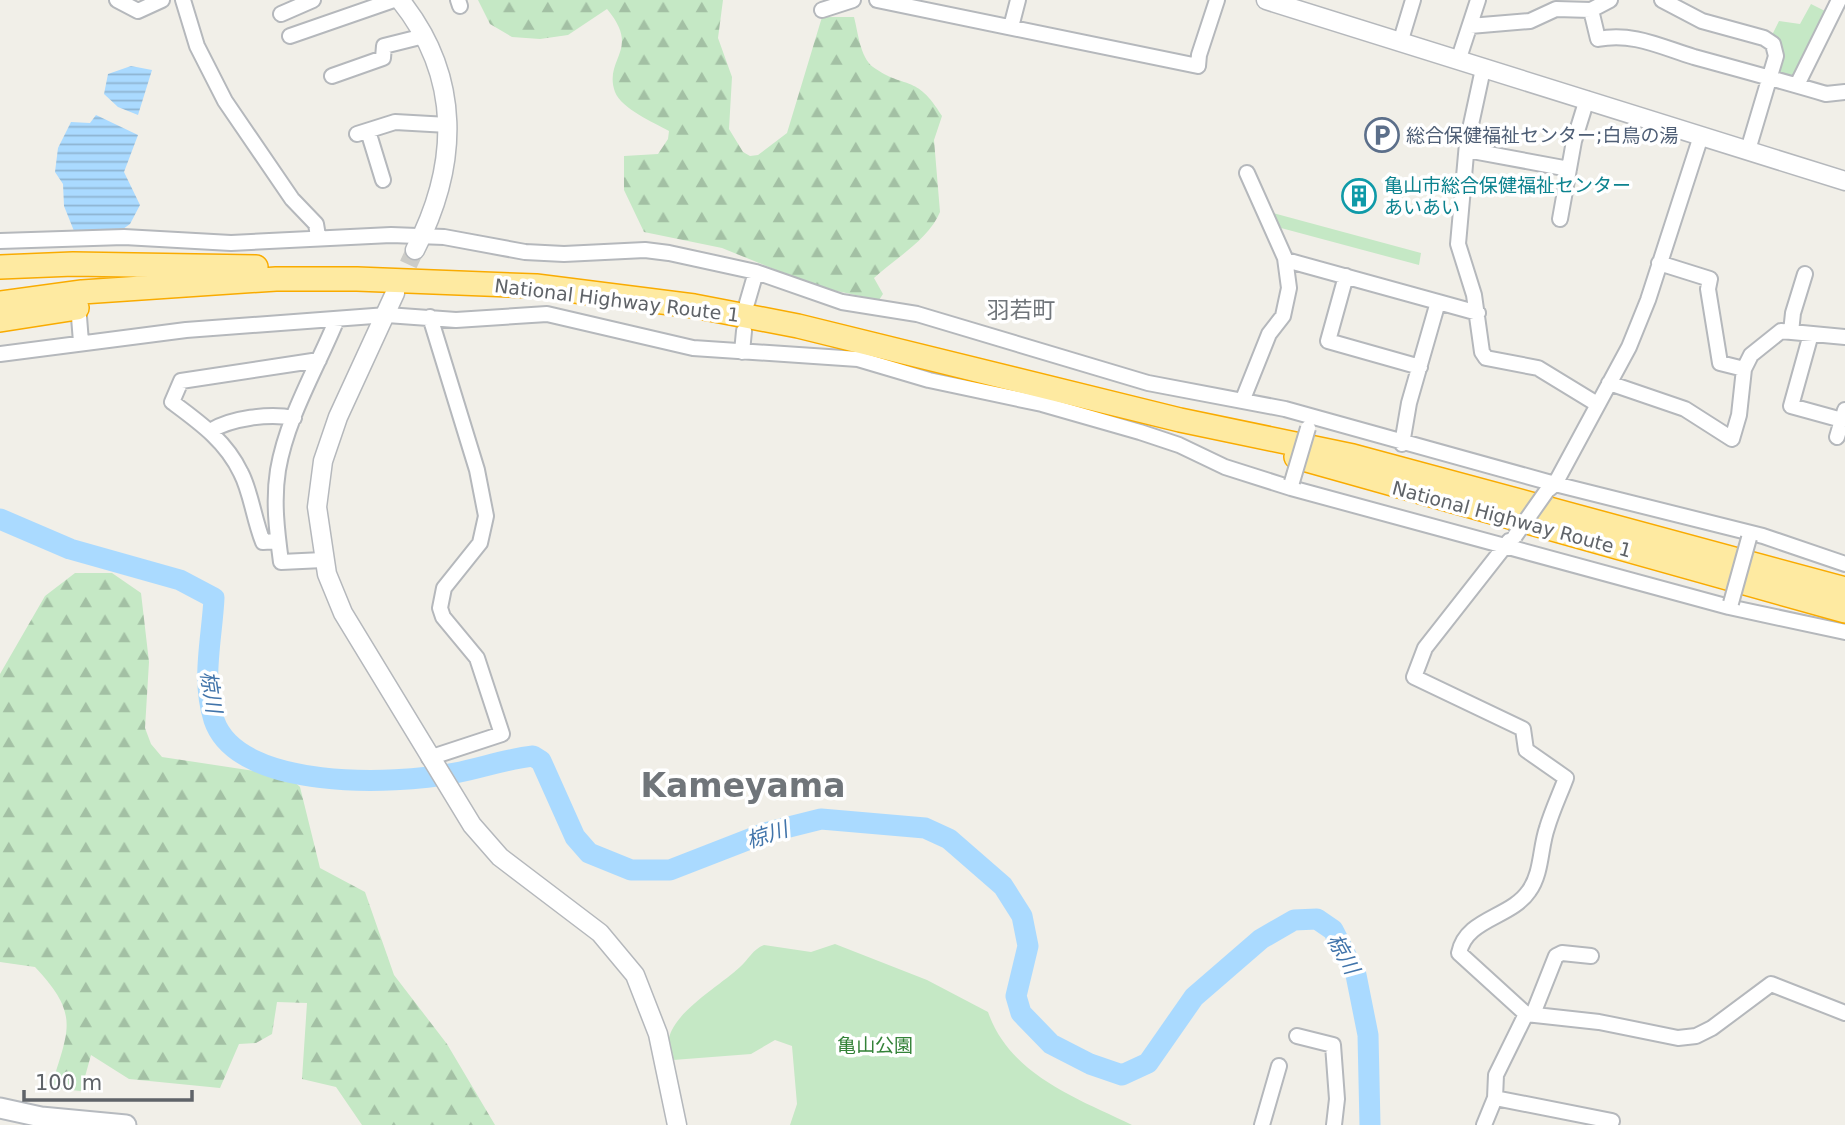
<svg xmlns="http://www.w3.org/2000/svg" width="1845" height="1125" viewBox="0 0 1845 1125" font-family="'DejaVu Sans','Noto Sans JP',sans-serif">
	<defs>
		<pattern id="forest-firs" width="22" height="20" patternUnits="userSpaceOnUse" patternTransform="scale(1.75)"><rect width="22" height="20" fill="#c5e8c5"/><path d="M5 1l3.5 6h-7zM16 11l3.5 6h-7z" fill="#a3c0a4"/></pattern>
		<pattern id="water-rules" width="6" height="5" patternUnits="userSpaceOnUse" patternTransform="scale(1.75)"><rect width="6" height="5" fill="#aadaff"/><path d="M0 2.5h6" fill="none" stroke="#8eb4d2"/></pattern>
	</defs>
	<rect width="100%" height="100%" fill="#f1efe8"/>
	<path fill="#c5e8c5" d="M1811 4 1827 12 1796 76 1791 79 1777 71 1772 35 1779 21 1800 24Z
		M1273 213 1421 253 1419 265 1281 228Z
		M835 944 927 980 988 1012C1010 1075 1076 1098 1132 1125H790L797 1104 792 1046 775 1040 751 1054 673 1060C671 1053 667 1045 669 1038 675 1011 721 985 740 967 748 960 753 949 764 945L811 952Z"/>
	<path fill="url(#forest-firs)" d="M478 0H723L718 38 732 77 729 129 743 152 750 156 758 155 787 133 822 17H854C858 32 860 57 873 67 905 90 916 73 942 116L934 140 940 212C929 239 896 258 874 278L883 294 879 300 818 287 722 248 644 232 624 190V156L658 154 668 139 669 131C653 122 622 109 615 92 603 58 642 51 607 9L568 35 540 39 512 37 490 24Z
		M75 573H112L141 593 149 662 145 728 151 744 162 757 288 776 300 787 320 868 365 892 394 975 447 1044 495 1125H362L336 1087 302 1079 307 1003 277 1002 272 1034 256 1043 239 1044 220 1088 129 1079 91 1055 81 1091 51 1088C68 1029 81 1016 35 967L0 962V674L45 596Z"/>
	<path fill="url(#water-rules)" d="M131 66 152 70 138 115 118 107 104 94 108 74Z
		M96 115 138 135 124 172 140 205 130 224 123 229 74 231 64 206 63 184 55 172 58 148 71 122 90 123Z"/>
	<g fill="none" stroke-linecap="round" stroke-linejoin="round">
		<path stroke="#aadaff" stroke-width="21" d="M0 519 70 549 180 580 214 598C212 639 201 679 214 720 238 791 395 785 455 773 481 768 506 759 533 756L541 761 575 837 589 853 631 870H670L765 833 821 819 925 828 949 839 1003 886 1022 916 1028 946 1016 996 1021 1013 1051 1044 1090 1064 1122 1075 1148 1063 1194 997 1261 939 1294 920 1317 919 1333 930 1356 975 1368 1035 1370 1125"/>
		<path stroke="#ccccc8" stroke-width="18" stroke-dasharray="18 9" stroke-linecap="butt" d="M397 289 415 250"/>
		<g stroke="#b5b8bc" stroke-width="18">
			<path id="minor" d="M117 0 138 11 162 0
				M183 0 197 46 225 101 292 199 316 224 318 236
				M458 0 460 6
				M877 0 1198 66 1199 55 1217 0
				M1662 0 1702 21 1764 38 1773 44 1776 56 1748 150
				M822 10 853 0
				M1591 10 1610 0
				M281 14 313 0
				M1470 26 1530 21 1556 9 1591 10 1598 39C1633 32 1661 47 1694 57 1738 69 1782 81 1826 94L1845 92
				M1011 27 1018 0
				M290 36 394 0
				M1400 43 1413 0
				M1458 61 1478 0
				M1483 69 1467 143 1458 244 1474 295 1482 352 1486 358 1538 368 1597 404
				M332 76 383 58 384 46 424 36
				M1797 85 1839 0
				M368 131 383 180
				M357 134 395 122 448 125
				M1467 150 1569 169
				M1560 219 1574 141 1587 99
				M0 241 124 237 231 243 391 235 444 237 525 252 564 254 645 250 669 253 756 272 842 302 917 314 1148 383 1285 409 1555 484 1763 536 1845 564
				M1286 260 1478 313
				M1346 276 1328 341 1420 367
				M747 303 756 272
				M79 317 81 342
				M1791 332 1793 313 1805 274
				M1811 334 1791 406 1842 420
				M742 352 744 331
				M0 354 186 330 387 315 456 320 547 314 693 348 858 359 929 380 1042 404 1140 432 1179 445 1225 467 1291 488 1729 607 1845 632
				M1744 369 1751 355 1781 331 1845 337
				M1609 383 1685 409 1732 439 1739 415 1744 369 1720 363 1708 289 1710 279 1659 263
				M1243 399 1269 334 1283 316 1289 288 1285 258 1247 173
				M210 431C231 418 269 413 294 418
				M1837 437 1845 410
				M1402 444 1409 403 1438 302
				M1549 489 1555 484 1629 347 1648 300 1701 136
				M278 541 263 542C254 520 251 492 241 473 226 441 199 422 172 402L181 381 319 360
				M1509 541 1425 648 1414 677 1523 729 1526 750 1566 778C1560 794 1552 811 1547 828 1540 848 1542 873 1529 891 1511 918 1466 918 1459 953L1526 1014 1599 1022 1678 1038 1696 1036 1712 1028 1771 984 1845 1013
				M323 560 281 562C277 532 273 501 278 470 287 417 317 368 337 319
				M429 758 502 734 477 658 443 617 440 608 444 588 480 543 486 516 477 470 430 317
				M1533 1014 1556 956 1562 953 1591 956
				M1297 1036 1333 1045 1337 1099 1334 1125
				M1495 1098 1612 1121
				M1262 1125 1279 1066
				M1484 1125 1495 1098 1496 1075 1526 1014"/>
		</g>
		<g stroke="#b5b8bc" stroke-width="21">
			<path id="tertiary" d="M400 0C462 77 459 165 415 250
				M1266 0 1845 181
				M395 293 338 417 323 461 317 507 327 574 343 613 472 825 500 857 600 933 635 975 658 1034 677 1125"/>
		</g>
		<g stroke="#b6babf" stroke-width="23">
			<path id="secondary" d="M0 1108 41 1117 126 1125"/>
		</g>
		<g stroke="#f9ab00" stroke-width="26">
			<path id="trunk" d="M0 267 73 264 256 267
				M0 303 82 292 276 279H357L536 286 694 306 798 326 1180 420 1353 456 1845 589
				M0 320 77 308
				M1296 457 1845 611"/>
		</g>
		<use href="#minor" stroke="#fff" stroke-width="14"/>
		<use href="#tertiary" stroke="#fff" stroke-width="18"/>
		<use href="#secondary" stroke="#fff" stroke-width="19"/>
		<use href="#trunk" stroke="#feeaa1" stroke-width="23"/>
		<g stroke="#b5b8bc" stroke-width="18" stroke-linecap="butt">
			<path id="minor-bridge" d="M1292 482 1308 428
				M1515 536 1546 492
				M1731 603 1749 538"/>
		</g>
		<use href="#minor-bridge" stroke="#fff" stroke-width="14"/>
	</g>
	<defs>
		<g id="parking-ring" transform="scale(1.75)"><circle r="9.5" fill="#fff" stroke="#5c6f8a" stroke-width="1.5"/><path d="M-3.5-5.5H1a3.5 3.5 0 0 1 0 7H-1V5.5H-3.5ZM-1-3.4V-.6H.8a1.4 1.4 0 0 0 0-2.8Z" fill="#5c6f8a"/></g>
		<g id="building-ring" transform="scale(1.75)"><circle r="9.5" fill="#fff" stroke="#0f9aa8" stroke-width="1.5"/><path d="M-4-6H4V6H1V3H-1V6H-4ZM-2.5-4.3h1.7v1.8h-1.7ZM.8-4.3h1.7v1.8H.8ZM-2.5-1h1.7V.8h-1.7ZM.8-1h1.7V.8H.8Z" fill="#0f9aa8"/></g>
	</defs>
	<g fill-rule="evenodd">
		<use href="#parking-ring" x="1382" y="135"/>
		<use href="#building-ring" x="1359" y="196"/>
	</g>
	<g text-anchor="middle" stroke-width="7" stroke-linejoin="round" paint-order="stroke">
		<g font-size="19" fill="#4e5e75" stroke="#fff" text-anchor="start">
			<text x="1406" y="142">総合保健福祉センター;白鳥の湯</text>
		</g>
		<g font-size="19" fill="#0d838f" stroke="#fff" text-anchor="start">
			<text x="1384" y="192">亀山市総合保健福祉センター<tspan x="1384" dy="22">あいあい</tspan></text>
		</g>
		<g font-size="19" fill="#5f6368" stroke="#fff">
			<text transform="translate(617 300) rotate(7)" y="7">National Highway Route 1</text>
			<text transform="translate(1512 519) rotate(15)" y="7">National Highway Route 1</text>
		</g>
		<g font-size="19" fill="#348238" stroke="#fff">
			<text x="875" y="1052">亀山公園</text>
		</g>
		<g font-size="21" font-style="italic" fill="#4174aa" stroke="#fff">
			<text transform="translate(211 692) rotate(81)" y="7">椋川</text>
			<text transform="translate(767 835) rotate(-18)" y="7">椋川</text>
			<text transform="translate(1343 954) rotate(61)" y="7">椋川</text>
		</g>
		<g font-size="23" fill="#70757a" stroke="#fff">
			<text x="1021" y="318">羽若町</text>
		</g>
		<g font-size="33" font-weight="bold" fill="#70757a" stroke="#fff">
			<text x="743" y="797">Kameyama</text>
		</g>
	</g>
	<path d="M24 1090v10h168v-10" fill="none" stroke="#5f6368" stroke-width="3.5"/>
	<text x="35" y="1090" font-size="21" fill="#5f6368" stroke="#ffffff" stroke-width="5" paint-order="stroke">100 m</text>
</svg>
